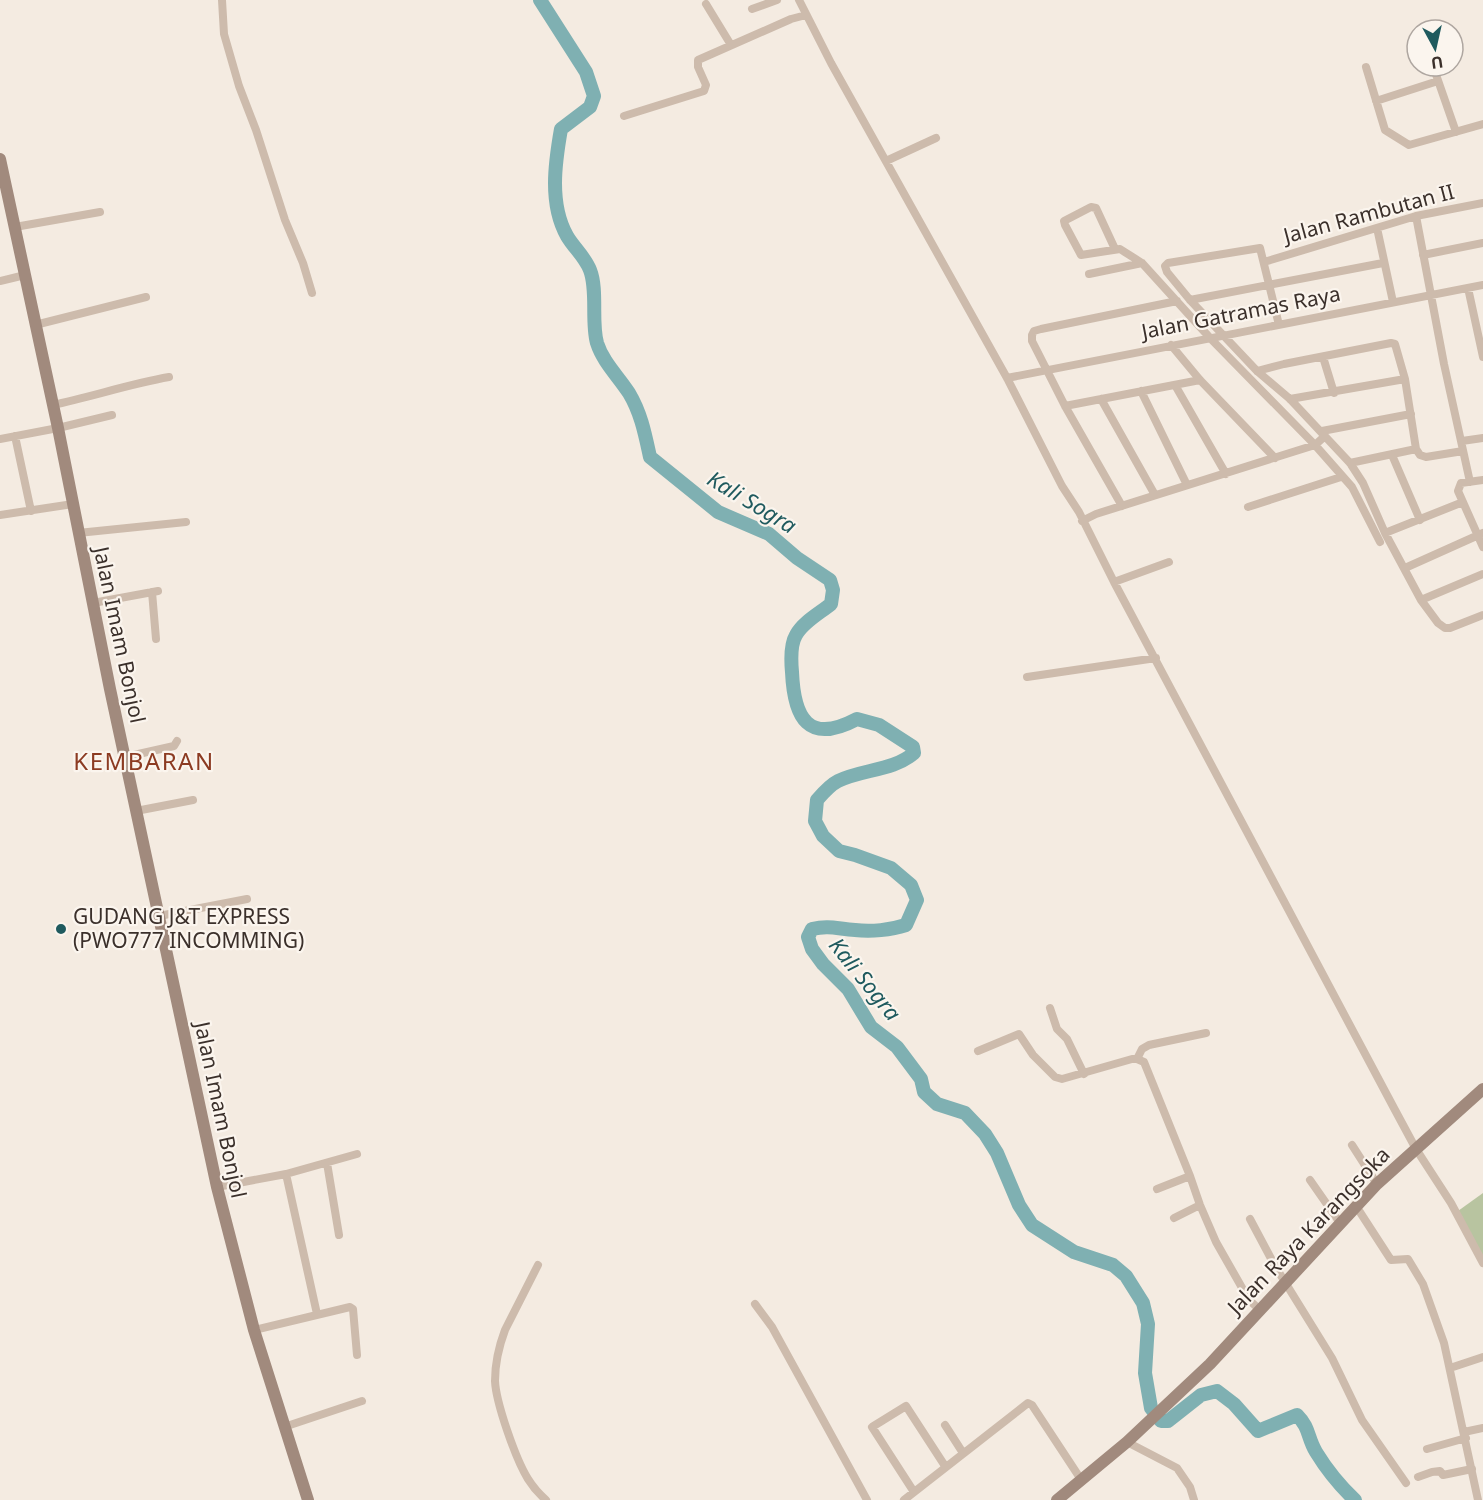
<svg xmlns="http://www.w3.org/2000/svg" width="1483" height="1500" viewBox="0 0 1483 1500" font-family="'Noto Sans',sans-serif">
	<rect width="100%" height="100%" fill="#f4ebe1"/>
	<path fill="#b8c4a0" d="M1483 1193V1257L1458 1211Z"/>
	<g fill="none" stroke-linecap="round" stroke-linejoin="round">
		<path stroke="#7fb0b2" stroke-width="14" d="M540 0 586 72 594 96 590 107 561 129C555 163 549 204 567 236 574 248 585 257 590 270 598 290 591 322 597 343 603 362 618 376 629 393 641 413 645 434 650 457L718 512 769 534 797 558 830 580 833 590 831 604C820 613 803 622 796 635 790 645 791 661 792 672 794 718 808 745 857 719L879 725 913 747 914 753C893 771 863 769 838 781 830 785 823 793 817 800L815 821 823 836 839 851 855 855 891 868 911 885 917 900 906 925C891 930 871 932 855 930 838 929 829 925 812 929L808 937 812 949 823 964 848 989 871 1027 897 1047 921 1079 924 1092 937 1104 965 1113 985 1134 997 1153 1019 1205 1032 1225 1074 1252 1113 1265 1126 1276 1143 1303 1148 1324 1145 1373 1151 1408 1161 1421H1168L1201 1395 1217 1391 1234 1404 1258 1431 1297 1415C1310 1428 1307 1437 1316 1452 1327 1470 1340 1486 1355 1500"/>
		<path stroke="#cdbbac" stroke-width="8" d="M222 0 224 34 239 86 256 130 285 220 303 263 312 293
			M799 0 831 63 1007 378 1062 486 1079 512 1114 582 1395 1110 1416 1149 1451 1203 1483 1263
			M706 4 731 45
			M752 9 777 0
			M1433 66 1456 132
			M1366 67 1385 130 1409 145 1483 124
			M1376 101 1438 81
			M624 116 704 91 706 85 698 67V60L791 19 806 15
			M886 161 936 138
			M1416 216 1444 364 1470 482
			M15 227 100 212
			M1377 228 1393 302
			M1115 249 1096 208 1091 207 1064 221 1065 225 1081 255 1120 249 1142 263 1211 339 1315 445 1352 487 1380 542
			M1423 255 1483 243
			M1264 262 1416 216 1483 203
			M1089 274 1142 263
			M0 281 25 275
			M1468 288 1483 357
			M1190 300 1383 263
			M35 325 146 297
			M1279 325 1260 248 1168 263 1165 266 1167 272 1190 300 1257 371 1290 399 1350 463 1363 483 1385 533 1421 600 1438 623 1445 628H1450L1483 615
			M1171 345 1200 380 1275 458
			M1323 357 1334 393
			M1257 371 1284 364 1391 343 1395 344 1405 379 1416 449 1350 463
			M1007 378 1483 285
			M1175 385 1226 474
			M1141 391 1187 485
			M1101 399 1155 495
			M1290 399 1405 379
			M52 405C91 397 129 384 169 377
			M1065 406 1200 380
			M1322 431 1411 414
			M15 436 31 511
			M0 439 58 428 112 415
			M1462 441 1483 438
			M1416 449 1420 455 1426 457 1463 451
			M1392 455 1420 520
			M1483 480 1461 483 1458 491 1483 547
			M1122 506 1065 406 1032 341V335L1034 331 1041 329 1177 301
			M1248 507 1341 477
			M0 515 73 504
			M1082 521 1096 514 1315 445 1325 436
			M78 533 186 522
			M1385 533 1463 502
			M1405 568 1483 533
			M1114 582 1169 562
			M152 592 156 639
			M1421 600 1483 574
			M93 603 158 591
			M1027 677 1156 658
			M125 757 174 746 177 741
			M136 811 193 800
			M159 916 247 899
			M1050 1008 1057 1029 1067 1039 1084 1074
			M978 1051 1019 1034 1033 1055 1055 1077 1062 1079 1132 1059H1137L1144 1062 1190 1176 1200 1205 1216 1242 1249 1300 1259 1309
			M1137 1059 1142 1049 1149 1045 1206 1033
			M1352 1145 1377 1184
			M327 1163 339 1235
			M286 1174 357 1154
			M1310 1180 1340 1223
			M217 1187 286 1174 317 1314
			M1157 1189 1190 1176
			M1356 1206 1391 1260 1408 1259 1423 1284 1444 1343 1478 1500
			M1174 1218 1200 1205
			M1250 1219 1275 1266 1332 1358 1362 1420 1406 1483
			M538 1265 505 1330C499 1346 495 1364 495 1381 496 1403 516 1460 528 1479 533 1487 539 1494 546 1500
			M755 1304 772 1327 867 1500
			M254 1330 350 1307 353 1309 357 1355
			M1450 1368 1483 1357
			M945 1425 963 1453
			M284 1427 362 1401
			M1464 1432 1483 1428
			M1127 1442 1177 1468 1190 1487 1194 1500
			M1427 1449 1466 1438
			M1418 1477 1432 1472 1440 1471 1443 1475 1472 1469
			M914 1492 872 1427 906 1406 945 1466
			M904 1500 1028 1403 1032 1405 1082 1481"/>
		<path stroke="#a18a7d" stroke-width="12" d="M0 159 58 428 110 689 217 1187 254 1330 308 1500
			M1057 1500 1127 1442 1210 1364 1377 1184 1483 1089"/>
	</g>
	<circle fill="#1f5a5e" stroke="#fbf5ee" stroke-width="2" cx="61" cy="929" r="6"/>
	<g text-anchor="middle" stroke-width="4.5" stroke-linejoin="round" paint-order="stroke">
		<g font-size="21" fill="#3b302b" stroke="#fbf5ee">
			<text transform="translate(1369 214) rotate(-15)" y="7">Jalan Rambutan II</text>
			<text transform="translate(1241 313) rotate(-11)" y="7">Jalan Gatramas Raya</text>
			<text transform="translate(119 635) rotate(78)" y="7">Jalan Imam Bonjol</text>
			<text transform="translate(220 1110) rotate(78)" y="7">Jalan Imam Bonjol</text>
			<text transform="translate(1309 1231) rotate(-46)" y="7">Jalan Raya Karangsoka</text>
		</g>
		<g font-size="21" fill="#3b302b" stroke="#fbf5ee" text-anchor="start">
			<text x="73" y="924">GUDANG J&amp;T EXPRESS<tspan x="73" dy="24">(PWO777 INCOMMING)</tspan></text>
		</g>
		<g font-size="22" font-style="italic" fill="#1f5a5e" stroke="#fbf5ee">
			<text transform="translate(752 502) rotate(31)" y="8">Kali Sogra</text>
			<text transform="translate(865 979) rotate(51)" y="8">Kali Sogra</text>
		</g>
		<g font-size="24" letter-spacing="1.5" fill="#8c3b22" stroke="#fbf5ee">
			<text x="144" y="770">KEMBARAN</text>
		</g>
	</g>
	<g transform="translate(1435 48) rotate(172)"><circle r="28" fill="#fbf5ee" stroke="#aea6a0" stroke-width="1.5"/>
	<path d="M0-4.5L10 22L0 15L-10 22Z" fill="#1f5a5e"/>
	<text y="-9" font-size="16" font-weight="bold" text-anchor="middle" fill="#3b302b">U</text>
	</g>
</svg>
